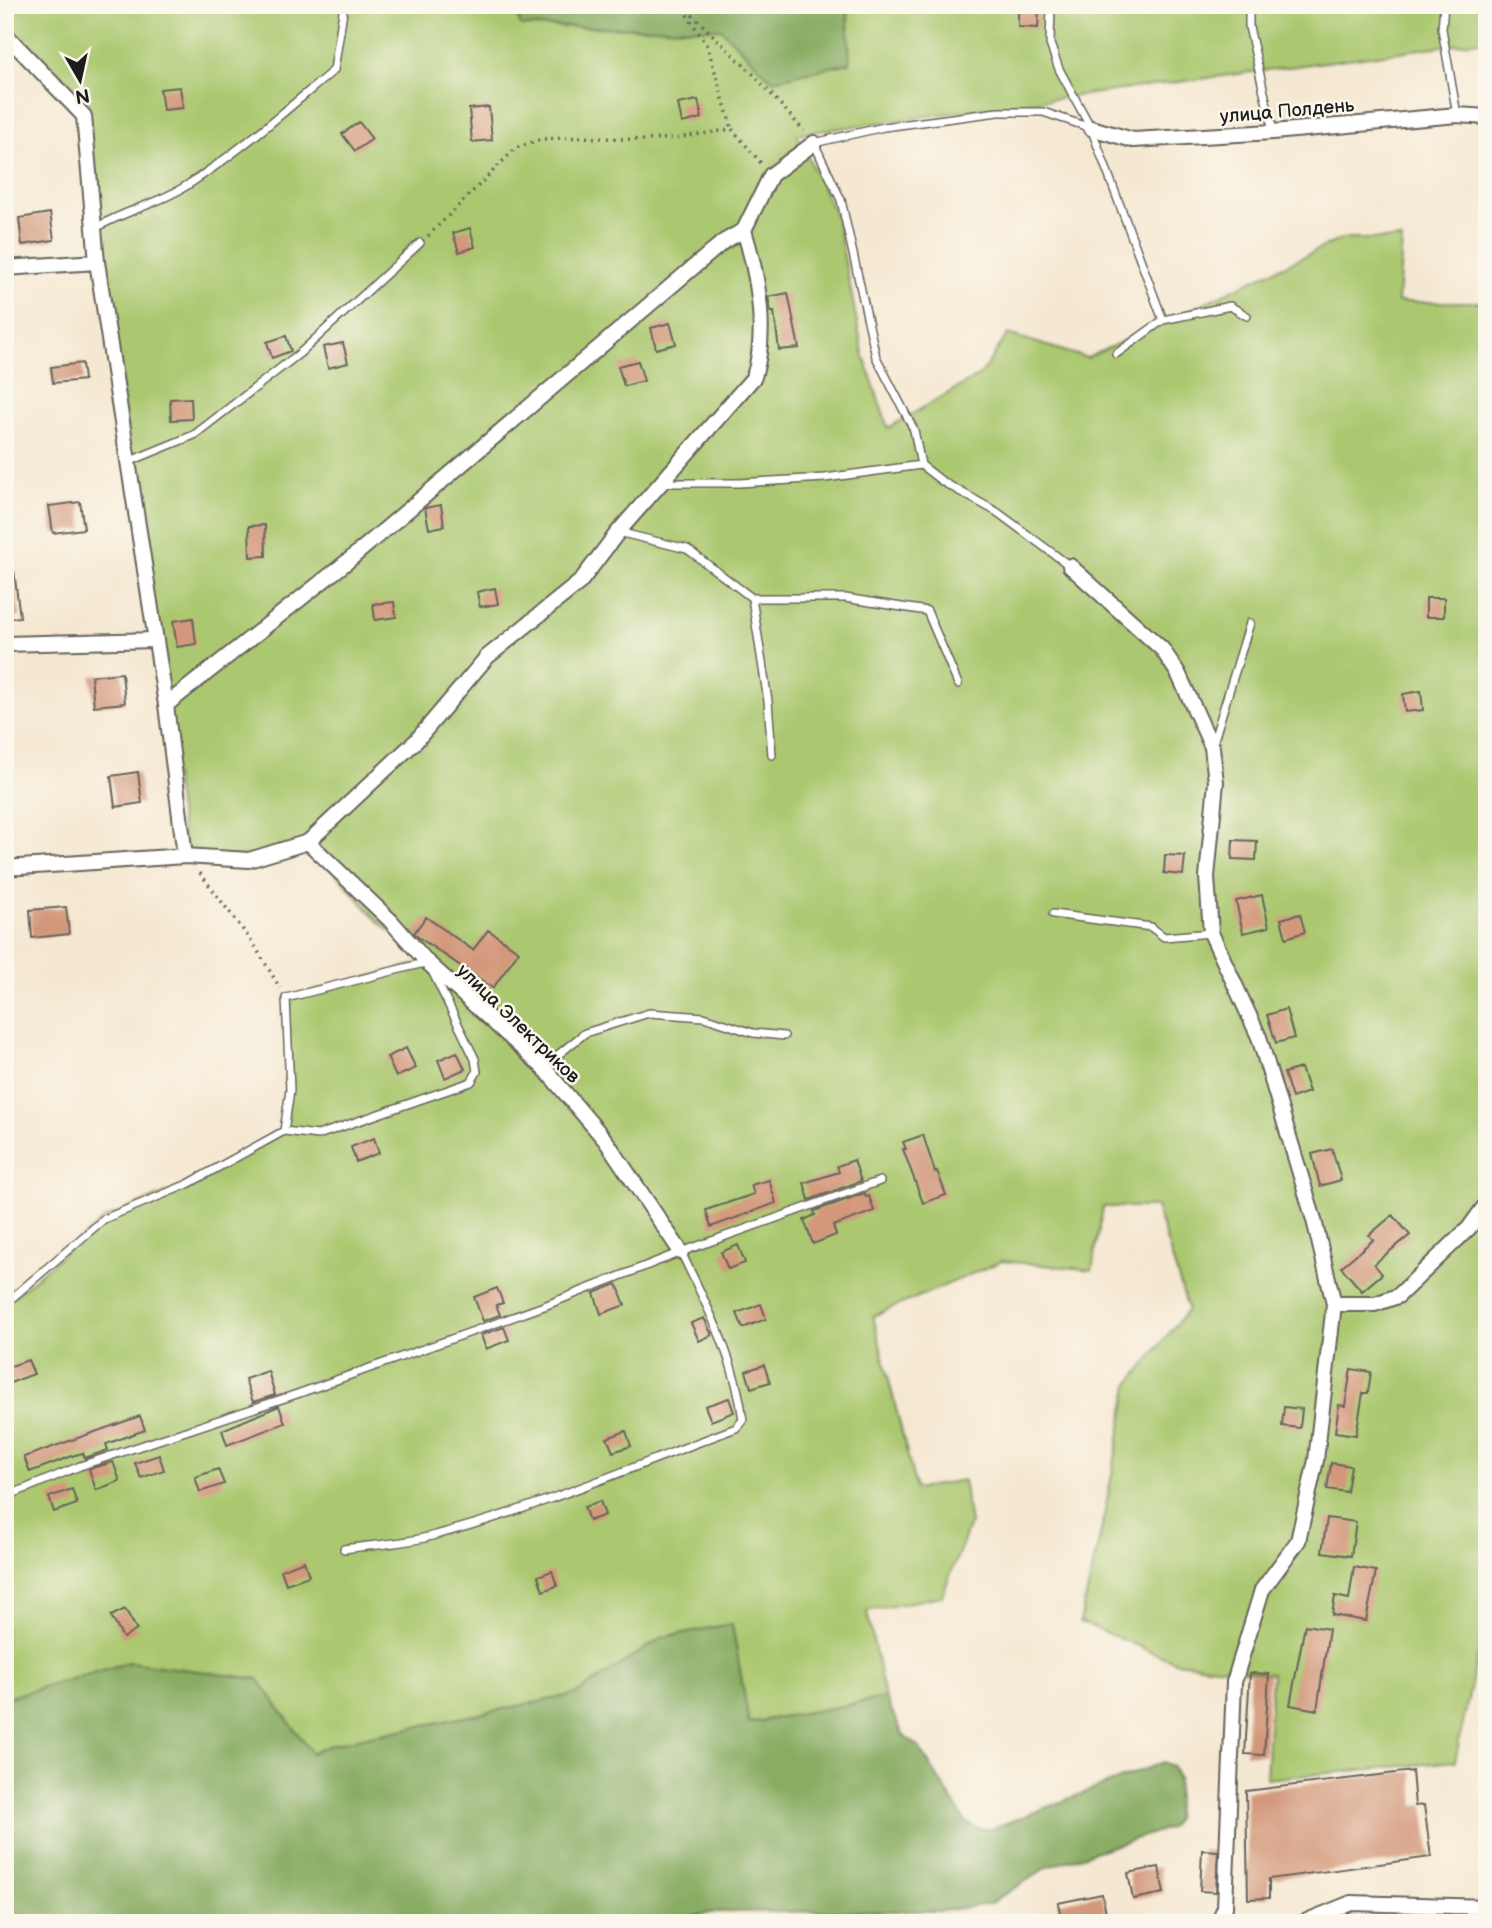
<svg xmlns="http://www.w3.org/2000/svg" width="1492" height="1928" viewBox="0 0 1492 1928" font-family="'Balsamiq Sans',sans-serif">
	<rect width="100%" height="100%" fill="#fbf7ec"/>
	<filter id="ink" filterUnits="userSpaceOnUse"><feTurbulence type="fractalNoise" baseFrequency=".0143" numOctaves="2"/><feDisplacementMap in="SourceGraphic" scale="14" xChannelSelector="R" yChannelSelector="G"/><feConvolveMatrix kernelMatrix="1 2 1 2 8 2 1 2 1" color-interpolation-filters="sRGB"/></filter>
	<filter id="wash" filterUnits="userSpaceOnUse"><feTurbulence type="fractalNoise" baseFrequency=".00686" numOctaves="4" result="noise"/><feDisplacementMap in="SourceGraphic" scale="28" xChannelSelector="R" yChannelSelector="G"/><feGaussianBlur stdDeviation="1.57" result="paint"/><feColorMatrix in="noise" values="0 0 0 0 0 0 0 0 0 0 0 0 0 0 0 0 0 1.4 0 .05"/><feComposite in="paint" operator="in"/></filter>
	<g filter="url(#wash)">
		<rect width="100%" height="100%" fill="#f5e8d2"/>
		<path fill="#abc870" stroke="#647246" stroke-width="2" d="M5 5H514L521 26 721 29 772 80 849 63 848 5H1487V40L797 134 836 216 863 353 888 428 981 374 1008 334 1087 358 1341 239H1402L1398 302H1487V1609L1455 1761 1266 1779 1272 1674 1176 1662 1080 1622 1101 1532 1129 1385 1188 1309 1156 1207H1103L1092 1270 1002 1261 873 1316 916 1489 963 1480 970 1524 942 1596 867 1611 885 1698 749 1723 732 1624 663 1637 576 1694 333 1744 312 1753 130 1662 5 1698V1304L104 1219 188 1184 284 1131 290 1090 286 998 427 962 376 919 308 842 249 860 185 856 84 116 5 34Z"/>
		<path fill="#88ac62" stroke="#52643f" stroke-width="2" d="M514 5H847L850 63 772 80 721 29 521 26Z
			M732 1624 749 1723 885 1698 904 1736 919 1747 965 1821 976 1828 991 1829 1163 1762 1172 1766 1178 1778 1175 1820 1169 1828 1048 1867 990 1904 940 1911 716 1912 653 1923H5V1698L130 1662 258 1679 312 1753 333 1744 576 1694 663 1637Z"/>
		<g id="blocks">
			<path fill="#d3987b" d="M1018 6H1039L1038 28 1018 27Z
				M180 87 183 108 163 110 160 89Z
				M698 100 702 118 682 123 678 104Z
				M489 107 492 140 472 142 469 109Z
				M359 122 372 139 355 151 342 134Z
				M50 213 54 240 22 245 19 218Z
				M470 228 475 247 459 252 453 233Z
				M788 293 799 348 779 350 774 312H771L768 297Z
				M670 323 676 344 656 349 651 328Z
				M286 336 291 351 272 358 267 342Z
				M343 343 348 363 328 368 323 347Z
				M638 361 644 381 624 386 618 366Z
				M82 363 84 380 53 383 51 367Z
				M191 398 192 419 171 420 170 399Z
				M80 502 84 529 53 533 49 506Z
				M441 505 444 526 429 529 425 508Z
				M265 525 266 556 250 557 249 526Z
				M14 571 20 617 5 619V572Z
				M495 588 498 604 480 607 477 592Z
				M1426 598H1444V617H1426Z
				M394 602 396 617 375 620 373 604Z
				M193 618 196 644 177 647 173 621Z
				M122 673 125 703 94 706 91 676Z
				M1421 691 1423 710 1405 712 1403 694Z
				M138 772 142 803 115 807 111 776Z
				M1233 840 1257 841 1256 860 1232 859Z
				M1165 855 1185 856 1183 875 1164 873Z
				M1262 895 1269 927 1243 933 1236 901Z
				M66 907 69 934 32 938 30 910Z
				M1300 914 1305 932 1286 938 1281 919Z
				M426 917 473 950 488 930 519 951 493 988 418 937 414 933Z
				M1286 1009 1294 1038 1276 1043 1267 1015Z
				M406 1048 416 1068 396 1077 387 1057Z
				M457 1052 465 1069 445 1078 438 1060Z
				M1301 1068 1309 1092 1292 1098 1284 1073Z
				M923 1135 935 1172 937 1171 946 1195 923 1203 903 1149H906L903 1142Z
				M374 1138 379 1153 356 1162 351 1147Z
				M1332 1149 1341 1180 1320 1186 1312 1154Z
				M854 1160 861 1181 809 1200 804 1183 839 1172 837 1166Z
				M769 1180 776 1203 711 1227 706 1210 754 1194 751 1185Z
				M865 1193 866 1197 869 1196 874 1211 833 1226 836 1235 813 1244 804 1220 815 1215 814 1211Z
				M1393 1215 1410 1235 1374 1264 1382 1274 1362 1291 1341 1267 1373 1240 1369 1235Z
				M738 1245 745 1263 728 1269 721 1252Z
				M617 1284 625 1305 601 1314 594 1293Z
				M497 1288 503 1303 496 1305 500 1315 483 1321 474 1297Z
				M761 1304 766 1319 743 1328 737 1313Z
				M704 1318 712 1335 699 1341 691 1323Z
				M504 1327 509 1340 486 1349 481 1335Z
				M28 1360 34 1374 10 1383 5 1368Z
				M764 1365 770 1382 751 1388 746 1371Z
				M1351 1369 1371 1372 1368 1393H1363L1356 1435 1335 1432 1339 1405 1345 1406Z
				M268 1371 275 1395 253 1402 245 1379Z
				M729 1398 734 1412 711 1421 705 1406Z
				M279 1406 285 1423 227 1445 222 1430Z
				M1284 1407 1302 1409 1300 1428 1282 1426Z
				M140 1416 145 1430 106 1444 108 1450 85 1458 83 1453 75 1455 30 1472 24 1457Z
				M626 1431 631 1446 613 1452 607 1438Z
				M159 1455 164 1470 141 1478 135 1463Z
				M113 1462 120 1481 96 1490 89 1469Z
				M1331 1463 1351 1466 1347 1492 1327 1489Z
				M218 1469 224 1484 200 1492 195 1477Z
				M72 1489 77 1504 54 1512 49 1497Z
				M600 1501 605 1515 589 1521 584 1507Z
				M1327 1518 1356 1522 1351 1556 1322 1552Z
				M304 1561 309 1576 286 1584 281 1570Z
				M1354 1567 1376 1571 1366 1621 1332 1615 1335 1596 1349 1599Z
				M552 1571 557 1586 543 1591 538 1576Z
				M125 1609 137 1630 123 1638 111 1616Z
				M1305 1625 1329 1629 1317 1710 1290 1705Z
				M1250 1673 1269 1674 1264 1755 1245 1754Z
				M1412 1771 1415 1806 1424 1805 1431 1857 1269 1879V1898L1248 1899 1246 1791Z
				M1202 1850 1218 1851 1216 1892 1200 1891Z
				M1159 1867 1164 1893 1133 1899 1128 1873Z
				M1102 1894 1107 1918 1083 1923H1062L1058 1903Z"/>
		</g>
	</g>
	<g filter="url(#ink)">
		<use href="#blocks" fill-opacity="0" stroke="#68635c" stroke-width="2"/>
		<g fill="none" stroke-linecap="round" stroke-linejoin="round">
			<g stroke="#68635c" stroke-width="10">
				<path id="service" d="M1051 5 1050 44 1059 69 1091 128 1163 320 1116 354
					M1249 5V27L1273 131
					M1444 5 1442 29 1457 115
					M94 229C123 211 158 204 186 186 239 152 286 110 334 70L344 5
					M1163 320 1230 306 1247 316
					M128 462 194 435 300 353 420 243
					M663 483H739L825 478 921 465
					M618 532 687 549 752 598H845L927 611 958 684
					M1070 566 997 512 943 482 921 465 914 430 876 357 841 200 814 143 884 127 998 112H1043L1091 128
					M752 598 768 701 772 755
					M1213 743 1250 623
					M1053 914 1151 927 1164 937 1211 933
					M543 1067 585 1033 649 1013 704 1017 753 1033 784 1036
					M284 1131 318 1135 471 1082 477 1072 475 1059 433 973
					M5 1304 104 1219 188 1184 284 1131 290 1090 286 998 428 962
					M5 1497 80 1466 297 1394 544 1306 681 1252 880 1181
					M344 1549C371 1545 401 1544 428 1537 533 1510 635 1466 736 1428L743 1420C736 1360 707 1306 681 1252"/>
			</g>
			<g stroke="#68635c" stroke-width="18">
				<path id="minor" d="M5 34 84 116 97 262 166 705 185 856
					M1091 128 1133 140 1273 132 1457 115 1487 117
					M5 268 97 262
					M1070 566 1162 649 1178 673 1212 747 1216 782 1207 877 1211 933 1259 1037 1314 1220 1334 1304 1316 1460 1298 1541 1262 1590 1234 1682 1225 1907 1218 1923
					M5 644 155 640
					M166 705 348 561 723 242 744 230
					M308 842 390 920 427 962 543 1067 606 1141 681 1252
					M5 868 185 856 249 860 308 842 416 741 487 657 580 582 618 532 754 377C768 331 758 276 744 230L771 175 814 143
					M1334 1304H1375L1398 1296 1469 1228 1487 1203
					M1302 1923 1351 1903 1487 1907"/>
			</g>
			<path stroke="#68635c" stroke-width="3.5" stroke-dasharray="2 5" stroke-linecap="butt" d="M682 5 756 77 804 131
				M683 9 707 45 732 129
				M428 236 516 148 542 139 582 137 643 140 677 138 732 129 761 163
				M200 873 253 943 280 988"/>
			<use href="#service" stroke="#fff" stroke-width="7"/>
			<use href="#minor" stroke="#fff" stroke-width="14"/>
		</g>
	</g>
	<g text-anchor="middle" stroke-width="5" stroke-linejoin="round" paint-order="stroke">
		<g font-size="19" fill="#1c1c1c" stroke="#fbf7ec">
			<text transform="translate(1287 110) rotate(-5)" y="7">улица Полдень</text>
			<text transform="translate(519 1023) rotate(44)" y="7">улица Электриков</text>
		</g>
	</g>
	<rect width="1492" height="1928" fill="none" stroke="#fbf7ec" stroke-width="28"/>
	<g transform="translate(80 80) rotate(171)" stroke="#fbf7ec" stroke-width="5" paint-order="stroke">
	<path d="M0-5L12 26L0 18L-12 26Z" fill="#1c1c1c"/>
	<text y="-10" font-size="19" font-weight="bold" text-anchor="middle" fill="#1c1c1c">N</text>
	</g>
</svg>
